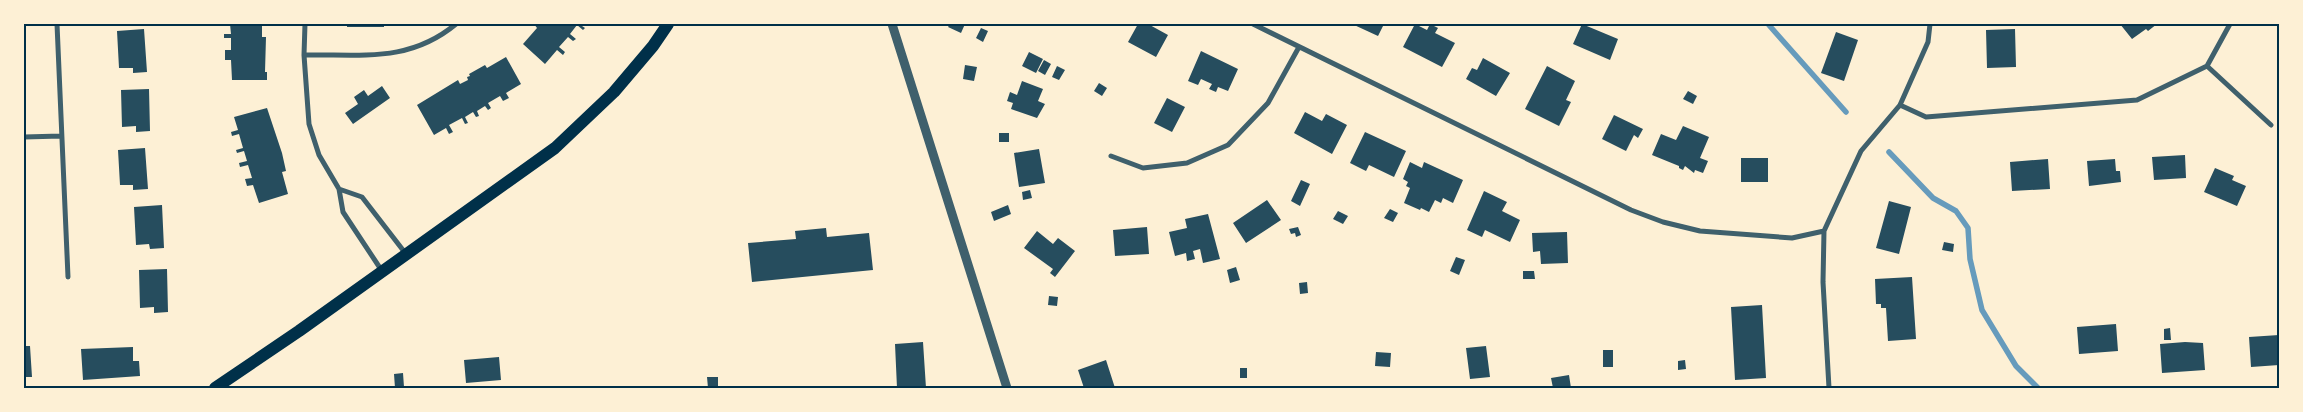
<svg xmlns="http://www.w3.org/2000/svg" width="2303" height="412" viewBox="0 0 2303 412" font-family="Montserrat,sans-serif">
	<rect width="100%" height="100%" fill="#fdf0d5"/>
	<g fill="none" stroke-linecap="round" stroke-linejoin="round">
		<path stroke="#669bbc" stroke-width="5.5" d="M1768 24 1846 112
			M1889 152 1933 198 1956 211 1968 228 1970 259 1982 310 2016 366 2038 388"/>
	</g>
	<path fill="#264d5e" d="M230 24H262V37H266L265 72H267V80H232L231 60H225V50H231V38H224V34H231Z
		M347 24H384V27H347Z
		M534 24H579L585 28 583 30 577 25 570 34 576 39 573 41 568 37 559 47 565 52 563 55 557 50 545 64 523 44 537 28Z
		M950 24H965L961 33 948 27Z
		M1138 24H1148L1168 35 1156 57 1128 42Z
		M1352 24H1384L1378 36Z
		M1415 24 1427 30 1430 24 1438 28 1435 33 1455 43 1442 67 1403 47Z
		M1582 24 1618 39 1610 60 1573 44Z
		M2120 24H2157L2148 31 2146 29 2132 39Z
		M981 28 988 31 983 42 976 38Z
		M144 29 147 72 133 73V68H119L117 31Z
		M2015 29 2016 67 1987 68 1986 30Z
		M1836 32 1858 40 1844 81 1821 73Z
		M1201 51 1238 69 1228 91 1218 87 1216 92 1209 89 1212 84 1201 79 1198 85 1188 81Z
		M1029 52 1043 59 1036 73 1022 66Z
		M506 57 521 84 506 93 509 98 503 101 500 96 488 103 491 108 488 110 485 106 477 111 479 116 476 117 473 112 465 117 468 123 465 124 462 118 449 125 453 132 449 134 446 128 434 135 417 105 458 80 460 84 468 80 467 77 470 76 469 74 485 65 487 68Z
		M1483 58 1510 73 1496 96 1466 79 1472 68 1477 70Z
		M1044 60 1051 64 1045 75 1038 71Z
		M965 65 977 67 974 81 963 79Z
		M1057 66 1065 70 1059 80 1052 77Z
		M1547 66 1575 81 1566 100 1571 102 1559 126 1525 109Z
		M1022 81 1043 89 1038 101 1045 104 1037 118 1011 109 1013 103 1007 101 1010 92 1017 95Z
		M1099 83 1107 88 1102 96 1094 91Z
		M382 86 390 98 353 124 345 113 358 104 354 97 364 90 368 96Z
		M149 89 150 131 136 132V126L122 127 121 90Z
		M1688 91 1697 96 1693 104 1683 99Z
		M1167 98 1185 107 1172 132 1154 123Z
		M267 108 282 153 286 171 282 172 288 194 259 203 253 185 247 186 245 179 252 178 248 165 240 167 239 163 247 161 244 151 237 153 236 150 243 148 239 134 232 136 231 132 238 130 234 117Z
		M1305 112 1322 121 1326 114 1347 125 1332 154 1294 133Z
		M1614 115 1643 129 1638 138 1634 135 1626 151 1602 139Z
		M1683 126 1709 137 1700 158 1708 161 1703 173 1695 170 1694 173 1685 166 1683 170 1679 168V166L1652 155 1661 134 1676 140Z
		M1365 132 1406 151 1394 177 1369 165 1366 171 1350 163Z
		M999 133H1009V142H999Z
		M145 148 148 189 133 190V185H120L118 150Z
		M1039 149 1045 183 1019 187 1014 153Z
		M2185 155 2186 178 2154 180 2152 157Z
		M1741 158H1768V182H1741Z
		M2048 159 2050 189 2012 191 2010 162Z
		M2115 159 2116 171H2120L2121 182 2089 186 2087 161Z
		M1410 162 1422 168 1424 162 1463 180 1453 203 1443 198 1441 203 1435 200 1429 212 1421 208 1420 210 1404 203 1410 188 1406 186 1408 182 1403 179Z
		M2215 168 2234 176 2232 180 2246 186 2237 206 2204 192Z
		M1301 180 1310 184 1300 206 1291 201Z
		M1030 190 1032 198 1023 200 1022 192Z
		M1484 191 1507 202 1502 211 1520 220 1510 242 1485 230 1482 237 1467 230Z
		M1267 200 1281 220 1246 243 1233 223Z
		M1889 201 1911 207 1899 254 1876 248Z
		M162 205 164 248 150 249 149 244 136 245 134 207Z
		M1008 205 1011 214 994 221 991 212Z
		M1390 209 1398 213 1393 222 1384 218Z
		M1338 211 1348 216 1343 224 1333 219Z
		M1208 214 1220 259 1203 263 1200 249 1193 251 1195 259 1187 261 1186 253 1175 256 1169 232 1187 228 1185 219Z
		M1147 227 1149 254 1115 256 1113 230Z
		M1298 227 1301 235 1296 237 1295 233 1291 234 1289 229Z
		M826 228 827 237 869 233 873 270 752 282 748 243 796 239 795 231Z
		M1037 231 1053 244 1058 238 1075 251 1055 277 1050 273 1053 269 1024 248Z
		M1567 232 1568 263 1541 264 1540 251 1533 252 1532 233Z
		M1944 242 1954 244 1953 252 1942 250Z
		M1456 257 1465 260 1459 275 1450 271Z
		M1236 267 1240 280 1230 283 1227 270Z
		M167 269 168 312 154 313V307L140 308 139 270Z
		M1523 271H1534L1535 279H1523Z
		M1912 277 1916 339 1888 341 1886 308H1881V304H1876L1875 279Z
		M1307 282 1308 293 1300 294 1299 283Z
		M1049 296 1058 297 1057 306 1048 305Z
		M1762 305 1766 378 1735 380 1731 307Z
		M2116 324 2118 351 2079 354 2077 327Z
		M2170 328 2171 340H2164V329Z
		M2279 335V365L2251 367 2249 337Z
		M923 342 926 388H897L895 344Z
		M2185 342 2203 343 2205 370 2162 373 2160 344Z
		M24 346H30L32 377H24Z
		M1486 346 1490 377 1470 379 1466 348Z
		M133 347V361H139L140 376 83 380 81 349Z
		M1603 350H1613V367H1603Z
		M1376 352 1391 353 1390 367 1375 366Z
		M499 357 501 380 466 383 464 360Z
		M1106 360 1115 388H1084L1078 370Z
		M1685 360 1686 369 1678 370V361Z
		M1240 368H1247V378H1240Z
		M403 373 404 387 395 388 394 374Z
		M1569 375 1571 388H1553L1551 378Z
		M707 377H718V388H708Z"/>
	<g fill="none" stroke-linecap="round" stroke-linejoin="round">
		<path stroke="#3f606c" stroke-width="5" d="M57 24 68 277
			M305 24 304 55 309 124 319 155 339 189 343 212 382 271
			M1253 24 1631 210 1663 222 1700 231 1792 238 1824 231
			M304 55C362 54 409 63 456 24
			M2207 66 2271 125
			M1900 105 1926 117 2137 100 2207 66 2230 24
			M24 137 61 136
			M1111 156 1143 168 1187 163 1228 145 1268 103 1299 47
			M339 189 362 197 406 254
			M1829 388 1823 282 1824 231 1861 151 1900 105 1928 42 1930 24"/>
		<path stroke="#3f606c" stroke-width="9" d="M892 24 1007 388"/>
		<path stroke="#003049" stroke-width="12" d="M215 388 299 331 555 148 614 92 653 46 668 24"/>
	</g>
	<rect width="2303" height="412" fill="none" stroke="#fdf0d5" stroke-width="50"/>
	<rect x="25" y="25" width="2253" height="362" fill="none" stroke="#003049" stroke-width="2"/>
</svg>
